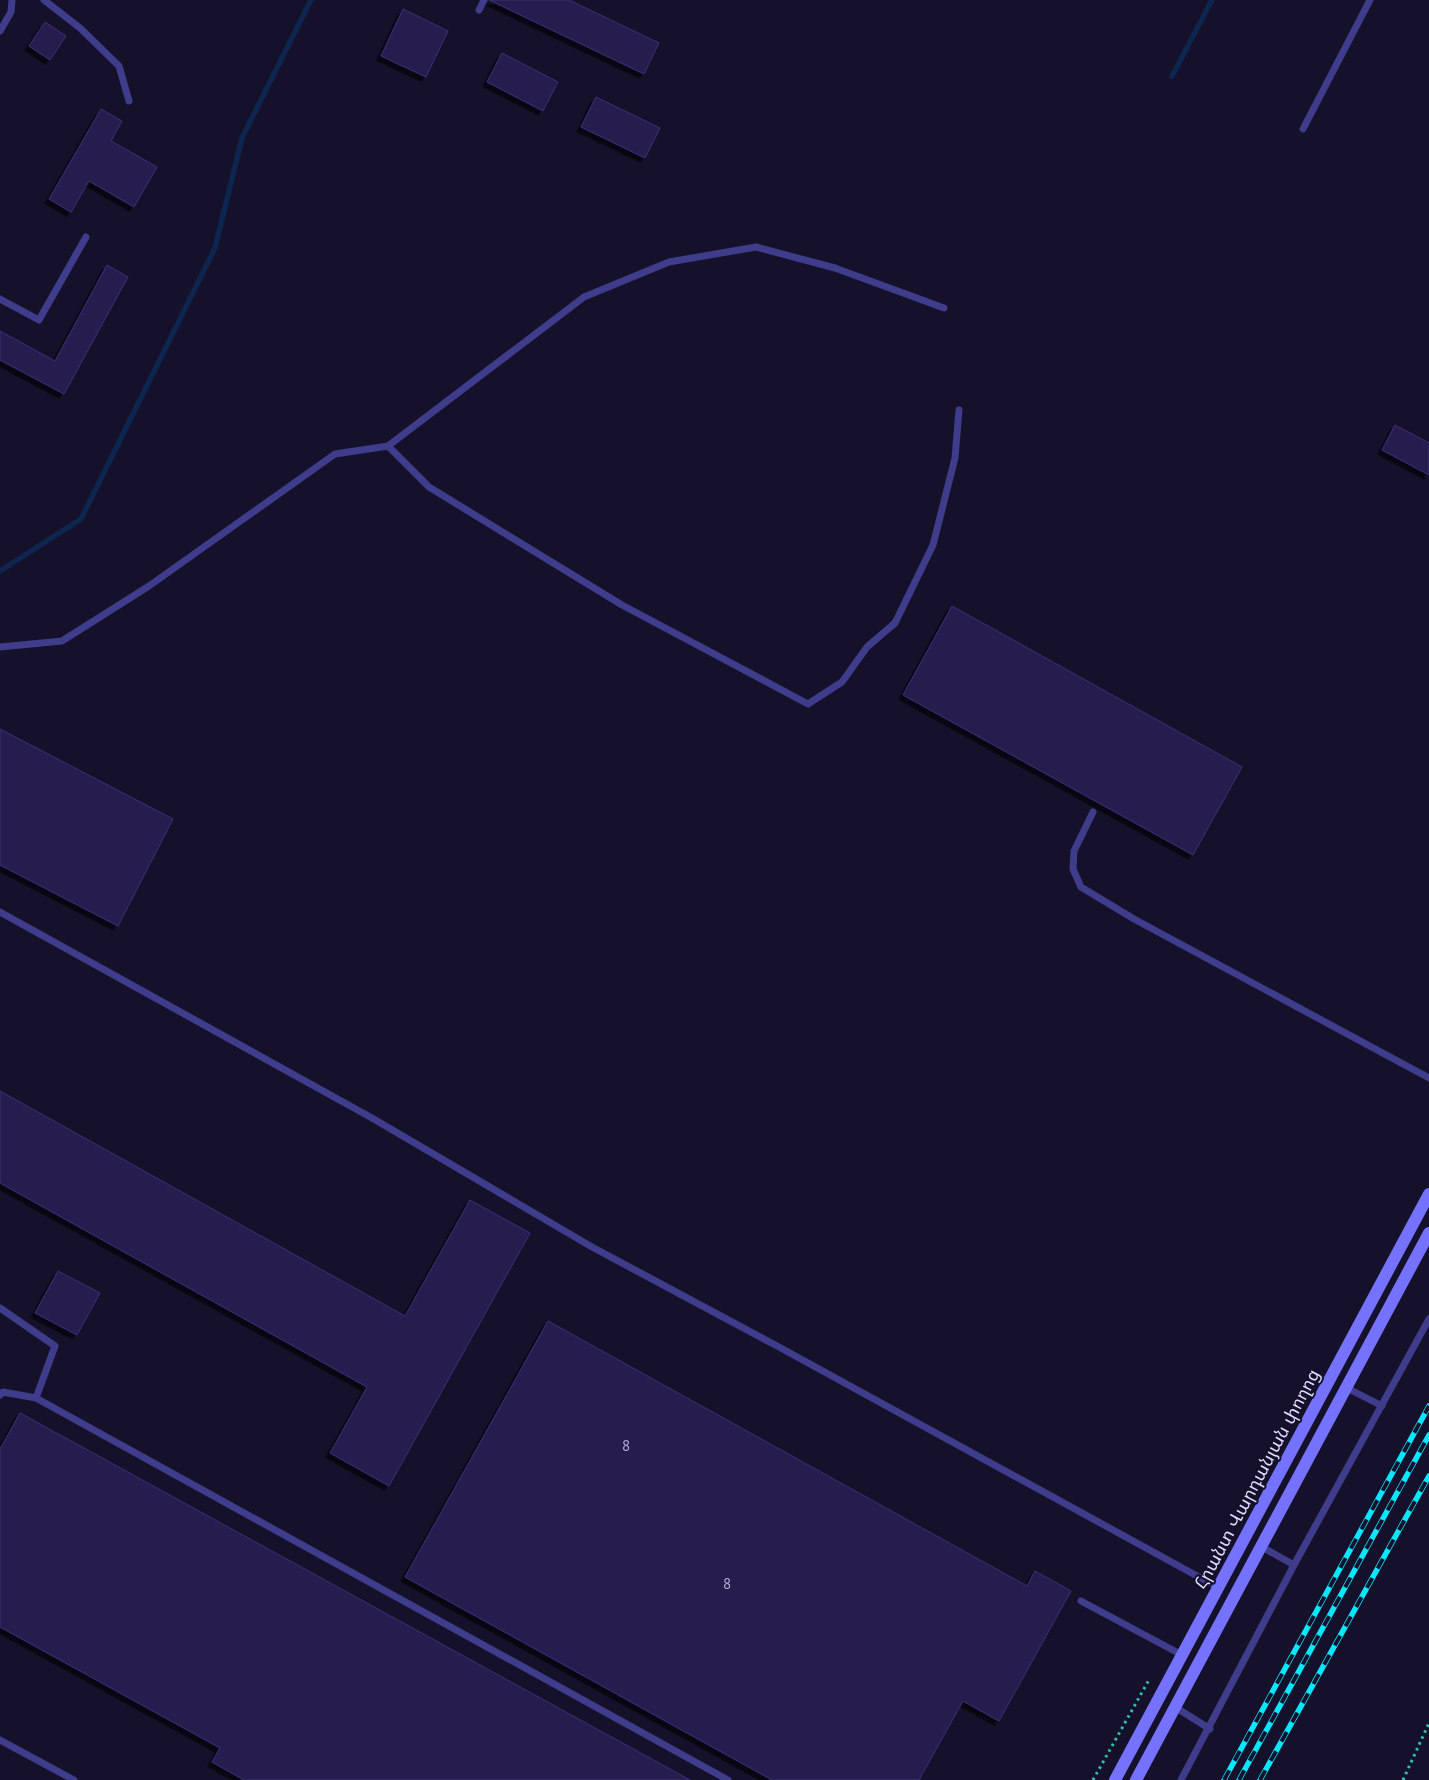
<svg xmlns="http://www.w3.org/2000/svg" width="1429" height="1780" viewBox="0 0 1429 1780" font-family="'PT Sans','Noto Sans Armenian',sans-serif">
	<defs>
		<filter id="shadow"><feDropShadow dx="-4.5" dy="4.5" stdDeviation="0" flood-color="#0009"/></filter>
	</defs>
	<rect width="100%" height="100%" fill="#15112b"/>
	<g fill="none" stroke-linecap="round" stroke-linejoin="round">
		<path stroke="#0d254f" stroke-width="5.5" d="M1172 76 1212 0
			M0 571 81 519 215 248 242 138 311 0"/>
	</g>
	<path fill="#261d4d" stroke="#3d2f79" filter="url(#shadow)" d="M489 0H569L659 43 644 74Z
		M403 9 448 31 426 77 381 56Z
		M45 22 66 36 50 60 29 46Z
		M502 53 558 82 543 111 487 82Z
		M596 97 660 128 645 158 581 127Z
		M101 109 122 121 111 141 157 167 134 207 89 181 71 212 49 199Z
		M107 265 128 277 64 394 0 360V331L55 361Z
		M1395 425 1429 443V475L1382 450Z
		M952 606 1242 767 1193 855 903 695Z
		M0 729 173 819 118 926 0 865Z
		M0 1091 405 1316 470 1200 530 1233 389 1486 330 1453 367 1387 0 1183Z
		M58 1271 100 1293 77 1335 35 1313Z
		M548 1321 1027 1586 1035 1571 1071 1591 999 1721 963 1701 919 1780H772L405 1577Z
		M20 1413 690 1780H244L212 1762 220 1748 0 1627V1449Z"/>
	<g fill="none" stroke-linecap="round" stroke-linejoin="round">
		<path stroke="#30bfb5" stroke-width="3" stroke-dasharray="2.5 4" stroke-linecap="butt" d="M1093 1780 1150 1678
			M1403 1780 1429 1723"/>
		<path stroke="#3e3c8b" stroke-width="7" d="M44 0 80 28 119 66 129 101
			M479 10 484 0
			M0 31 11 12 12 0
			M1303 129 1370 0
			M0 299 39 320 86 237
			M388 446 429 487 622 605 808 704 842 682 867 647 895 623 933 545 955 458 959 410
			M0 647 62 641 149 586 335 454 388 446 584 297 669 262 756 247 835 268 944 308
			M1093 812 1074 851 1073 869 1081 887 1134 919 1429 1078
			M0 912 372 1118 592 1247 779 1347 1219 1588
			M0 1308 55 1346 36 1398
			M1347 1388 1382 1406
			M0 1395 3 1392 36 1398 728 1780
			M1262 1547 1294 1565
			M1081 1601 1182 1655
			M1175 1707 1210 1729
			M0 1740 74 1780
			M1181 1780 1294 1565 1429 1319"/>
		<path stroke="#7572ff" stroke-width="12" d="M1115 1780 1429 1194
			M1136 1780 1429 1233"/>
		<g stroke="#07e8ff" stroke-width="5.5">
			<path id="rail" d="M1224 1780 1429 1406
				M1239 1780 1429 1435
				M1260 1780 1429 1476"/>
		</g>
		<use href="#rail" stroke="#15112b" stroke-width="4" stroke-dasharray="11" stroke-linecap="butt"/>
	</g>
	<g text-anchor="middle" stroke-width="4" stroke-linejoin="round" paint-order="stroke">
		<g font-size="15" fill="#b1acd2">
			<text x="626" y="1451">8</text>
			<text x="727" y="1589">8</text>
		</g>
		<g font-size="18" fill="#dfdbff" stroke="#15112b">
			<text transform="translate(1257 1479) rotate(-62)" y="6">Հրանտ Վարդանյան փողոց</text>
		</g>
	</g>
</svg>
